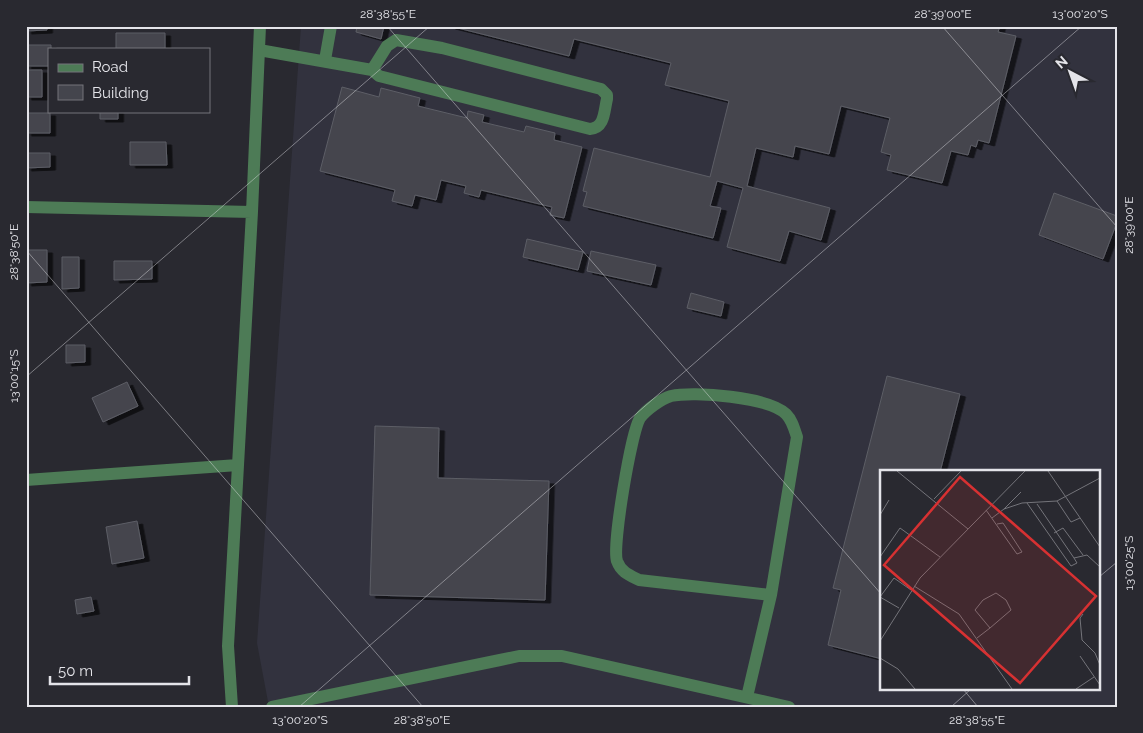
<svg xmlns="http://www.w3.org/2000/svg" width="1143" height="733" viewBox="0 0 1143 733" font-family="Raleway,sans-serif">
	<defs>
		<filter id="shadow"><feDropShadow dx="5.5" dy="3" stdDeviation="0" flood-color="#0009"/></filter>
	</defs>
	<rect width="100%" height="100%" fill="#292930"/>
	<path fill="#32323e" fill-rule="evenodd" d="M301 26H1117V707H269L257 643ZM882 472H1099V689H882Z"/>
	<path fill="#44454d" stroke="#5d5e66" filter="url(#shadow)" d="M26 26H47V30L26 31Z
		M357 26H384L381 39 356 32Z
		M450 26H1000L998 32 1016 36 989 143 978 140 976 147 971 145 968 155 951 151 942 183 887 170 891 155 881 152 890 118 841 106 829 154 795 146 793 157 756 148 747 186 830 208 821 240 789 231 780 261 727 247 743 188 717 181 710 206 721 208 713 238 583 206 587 192 583 191 594 148 710 177 729 101 665 85 671 63 574 39 569 56Z
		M116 33H165V49H116Z
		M26 45H51V49H49V66H26Z
		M26 70H42V97H26Z
		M342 87 379 97 381 88 420 98 418 106 467 118 468 111 484 115 482 122 524 132 526 126 555 133 554 140 582 147 564 218 550 215 552 207 481 190 479 197 464 193 466 186 441 180 436 200 415 195 412 206 392 201 395 190 320 171Z
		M100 111H118V119H100Z
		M26 113H50V133H26Z
		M130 142H166L167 165H130Z
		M26 153H50V167L26 168Z
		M1054 193 1117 216V222L1103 259 1039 235Z
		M527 239 583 252 578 270 523 257Z
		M26 250H47V282L26 283Z
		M591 251 656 265 651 285 587 271Z
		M62 257H79V288L62 289Z
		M114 261H152V279L114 280Z
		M691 293 724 302 721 316 687 308Z
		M66 345H85V362L66 363Z
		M887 376 960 394 940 472H882V659L828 645 841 590 833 588Z
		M127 382 138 406 103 422 92 398Z
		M375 426 439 428 438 478 549 481 545 600 370 595Z
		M137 521 144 558 112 564 106 527Z
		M91 597 94 611 77 614 75 600Z"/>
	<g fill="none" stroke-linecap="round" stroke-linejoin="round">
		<path stroke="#4d7b56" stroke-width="12" d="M259 50 372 70 379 76 590 129C605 128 604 111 607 99V95L601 89 442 48 396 40 387 46 372 70
			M325 60 331 26
			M26 207 252 212
			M26 480 238 465
			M747 697 771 595 797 437C794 428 792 420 786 414 769 397 694 391 671 396 661 399 646 410 640 418 631 433 612 546 617 561 621 572 629 575 639 580L771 595
			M232 707 228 646 252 212 260 26
			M272 707 500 660 519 656H562L789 707"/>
	</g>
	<path fill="none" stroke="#e4e4e9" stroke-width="1" stroke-opacity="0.45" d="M387 26 882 595M942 26 1117 227M26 250 423 707M26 377 430 26M1099 577 1117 562M963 689 978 707M299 707 1082 26M951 707 971 689"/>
	<g transform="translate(880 470)">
		<rect width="220" height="220" fill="#292930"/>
		<path fill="none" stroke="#74747a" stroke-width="1" d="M17 1 88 59M168 1 220 77M141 22 124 39 142 33 177 31M54 29 81 1M147 33 191 96 197 93 194 88 207 85 220 97M157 34 194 88M106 40 137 84 142 82 123 53 117 54M0 45 9 30M112 48 124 39M200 48 191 52 177 31 220 8M174 63 183 58 203 85M0 87 20 58 60 87M34 116 79 144 132 219M0 127 14 108 31 120M0 127 19 138M203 144 200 148 202 170 215 183 220 195M97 168 110 158 131 140 126 130 116 123 103 130 95 140 110 158M0 171 40 108 145 1M200 186 220 215M0 188 18 199 35 219M196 219 214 207"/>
		<path fill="#d73132" fill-opacity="0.15" stroke="#d73132" stroke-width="2.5" d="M80 7 216 126 140 213 4 95Z"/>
		<rect width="220" height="220" fill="none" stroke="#e4e4e9" stroke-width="2.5"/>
	</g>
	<rect width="1143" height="733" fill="none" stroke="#292930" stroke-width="55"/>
	<rect x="48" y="48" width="162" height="65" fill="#292930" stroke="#74747a"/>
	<rect x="58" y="64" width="25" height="8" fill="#4d7b56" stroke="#74747a"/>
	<text x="92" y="72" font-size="15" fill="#e4e4e9">Road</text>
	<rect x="58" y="85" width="25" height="15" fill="#44454d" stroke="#74747a"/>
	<text x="92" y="98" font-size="15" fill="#e4e4e9">Building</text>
	<g transform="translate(1070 72) rotate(319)" stroke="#292930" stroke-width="4" paint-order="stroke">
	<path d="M0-4L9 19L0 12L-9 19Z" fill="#e4e4e9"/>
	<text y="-8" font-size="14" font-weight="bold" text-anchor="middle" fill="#e4e4e9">N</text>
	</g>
	<path d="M50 676v8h139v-8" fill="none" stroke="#e4e4e9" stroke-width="2.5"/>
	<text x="58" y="676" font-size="15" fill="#e4e4e9" stroke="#292930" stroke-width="4" paint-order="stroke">50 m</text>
	<rect x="28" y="28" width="1088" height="678" fill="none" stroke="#e4e4e9" stroke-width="2"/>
	<g font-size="12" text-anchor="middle" fill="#e4e4e9">
		<text x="388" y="18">28°38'55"E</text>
		<text x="943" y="18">28°39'00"E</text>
		<text x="1080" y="18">13°00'20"S</text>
		<text transform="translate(1129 225) rotate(-90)" y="4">28°39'00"E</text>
		<text transform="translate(14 252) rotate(-90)" y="4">28°38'50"E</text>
		<text transform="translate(14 376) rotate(-90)" y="4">13°00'15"S</text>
		<text transform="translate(1129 563) rotate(-90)" y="4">13°00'25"S</text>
		<text x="300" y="724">13°00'20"S</text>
		<text x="422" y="724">28°38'50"E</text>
		<text x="977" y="724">28°38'55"E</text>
	</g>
</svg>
